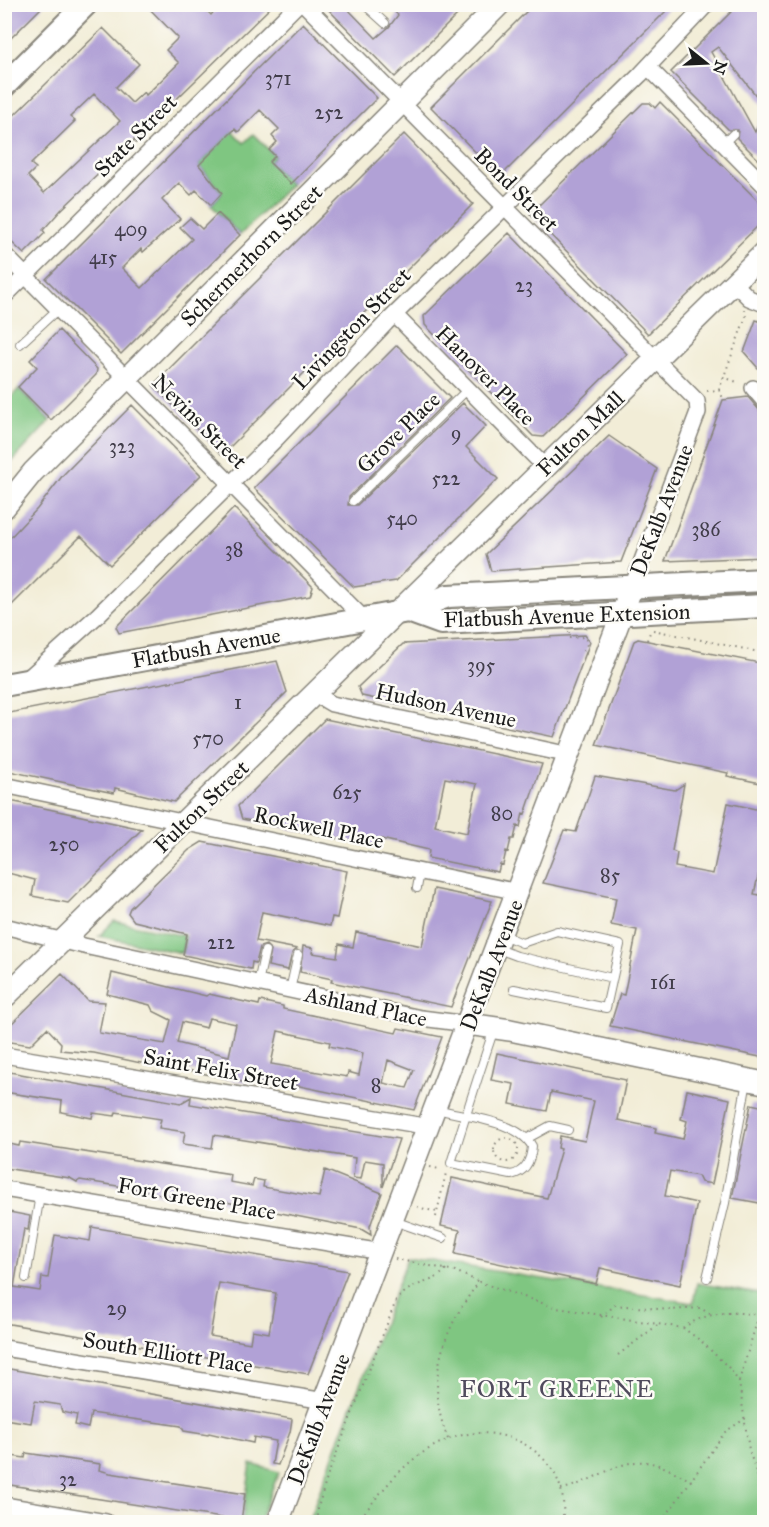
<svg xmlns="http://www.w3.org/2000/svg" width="769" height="1527" viewBox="0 0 769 1527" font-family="'IM FELL Great Primer',serif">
	<rect width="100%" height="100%" fill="#fdfcf7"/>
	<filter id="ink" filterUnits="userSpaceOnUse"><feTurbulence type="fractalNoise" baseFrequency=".0167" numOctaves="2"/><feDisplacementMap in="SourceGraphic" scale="12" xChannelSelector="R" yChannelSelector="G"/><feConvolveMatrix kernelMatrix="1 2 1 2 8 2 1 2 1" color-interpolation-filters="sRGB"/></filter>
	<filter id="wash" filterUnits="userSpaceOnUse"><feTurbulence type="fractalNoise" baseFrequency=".008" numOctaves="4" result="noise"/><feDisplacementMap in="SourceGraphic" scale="24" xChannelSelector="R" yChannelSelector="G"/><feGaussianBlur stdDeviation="1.35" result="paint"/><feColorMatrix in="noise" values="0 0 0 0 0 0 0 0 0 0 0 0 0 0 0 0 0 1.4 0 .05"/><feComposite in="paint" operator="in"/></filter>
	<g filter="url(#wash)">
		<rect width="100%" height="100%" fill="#f2edd7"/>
		<path fill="#7fc681" stroke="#4e714e" stroke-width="1.5" d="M232 131 244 143 253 134 275 156 269 162 291 184 240 235 211 205 222 193 199 165Z
			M19 389 50 421 5 469V403Z
			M114 921 185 936 182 953 99 936Z
			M408 1257 693 1303 697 1283 764 1295V1522H308Z
			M251 1464 279 1472 259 1522H242Z"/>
		<g id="blocks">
			<path fill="#b1a1d6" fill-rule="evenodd" d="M4 4H45L4 45Z
				M145 4H200L211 15 221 4H274L154 121 156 123 136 143 134 140 61 210 43 230 45 233 24 254 4 235V125L103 28 139 64 116 87 132 103 144 92 146 95 179 63 166 50 178 38ZM94 94 120 121 44 193 28 176 36 168 31 164 75 121 70 117Z
				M323 4H343L376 38 389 27 398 15 387 4H468L395 77Z
				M534 4H673L500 177 431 107Z
				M739 4H765V107L718 47 711 52 755 132 765 109V166L737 138 738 130H729L671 72Z
				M303 23 377 98 291 184 269 162 275 156 269 150 277 142 272 136 279 129 260 110 238 132 235 129 199 165 222 193 211 205 196 190 191 195 179 183 162 200 180 219 143 252 141 249 122 268 142 288 192 239 180 227 190 218 202 229 218 213 240 235 121 354 46 279Z
				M660 102 765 208V219L648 334 530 214 643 103H650L655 108Z
				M404 134 473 204 222 455 153 385Z
				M509 233 627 354 543 437 533 436 425 325 424 316Z
				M756 320 765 323V376L744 352Z
				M59 330 97 369 96 375 51 420 18 387 37 367 30 360Z
				M397 345 450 398 349 497 348 505H357L463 403 486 426 466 447 498 479 396 581 354 587 254 488Z
				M748 397 765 417V557L665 561 723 400Z
				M132 405 201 475 110 565 81 536 4 613V544L37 509 63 475Z
				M609 436 657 469 621 562 491 571 486 554Z
				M234 508 313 587 310 596 119 633 116 627Z
				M585 635 590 642 554 737 362 696 358 687 403 644Z
				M638 639 765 664V784L727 776 728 773 596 745 634 641Z
				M277 661 287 692 174 802 115 788 114 793 4 770V714Z
				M325 719 542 764 525 814 523 813 520 827 517 826 514 839H511L508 852 506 851 503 865 500 864 498 872 428 858 429 850 381 839 379 847 242 819 238 806ZM445 778 477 784 467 833 435 826Z
				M595 776 675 790 684 784 672 851 677 853 675 867 713 874 728 803 765 811V874L759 872 754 894 765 896V1058L610 1026 620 994 624 995 637 930 611 925 616 898 543 883 564 830 576 832Z
				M4 800 25 804 142 829 68 903 32 896 35 880 4 872Z
				M202 842 347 871 337 918 332 917 330 926 262 912 256 941 297 949 292 953 288 970 268 966 271 950 266 945 260 947 256 963 252 962 251 969 183 955 187 934 134 921 128 913 130 908 189 850Z
				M434 889 492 901 451 1007 331 982 332 979 300 972 303 946 313 948 312 953 337 957 339 944 353 947 356 932 422 946Z
				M112 973 206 996 209 994 259 1005 260 1001 283 1006V1009L396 1033 398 1028 442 1037 414 1110 290 1084 242 1082 151 1062 150 1065 94 1053 60 1050 61 1043 47 1028 30 1045 4 1041V1031L62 974 88 1001 105 1002 99 1033 165 1044 171 1020 153 1011 150 1005 107 994ZM209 1018 236 1024 229 1056 177 1043 182 1022 206 1028ZM278 1031 330 1042 329 1046 363 1053 359 1075 348 1072 347 1077 271 1064ZM388 1060 414 1070 407 1088 383 1083Z
				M497 1053 626 1080 618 1120 656 1128 655 1133 683 1139 687 1121 681 1119 687 1090 730 1099 712 1184 701 1182 698 1176 670 1171 665 1196 697 1203 680 1285 600 1268 596 1284 455 1254 460 1230 441 1226 452 1178 547 1198 561 1149 558 1148 560 1136 585 1141 594 1101 551 1092 547 1111 510 1104 514 1084 491 1080Z
				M4 1071 181 1103 191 1097 190 1104 399 1139 383 1187V1163L365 1160 361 1179 353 1178 355 1158 214 1135 212 1148 183 1144 185 1132 159 1128 161 1119 116 1112 115 1116 93 1113 92 1118 61 1112 62 1101 4 1092Z
				M751 1104 765 1107V1204L732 1198Z
				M20 1142 231 1175 230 1182 252 1186 254 1179 264 1181 263 1187 319 1197 325 1170 382 1193 370 1226 371 1235 361 1229 226 1202 203 1198 202 1201 187 1199 170 1195V1198L149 1191 80 1180 77 1182 70 1178 4 1168V1143L19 1146Z
				M4 1211 30 1216 28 1230 24 1229 14 1287 40 1291 42 1277 48 1278 55 1235 90 1241 92 1227 348 1271 308 1374 4 1323ZM219 1283 276 1293 269 1333 252 1330 250 1343 210 1336Z
				M4 1368 292 1419 290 1432 278 1465 272 1464 276 1441 254 1437 253 1443 209 1433 208 1435 184 1431 181 1426 91 1413 88 1428 75 1425 77 1415 62 1412 60 1405 35 1401 31 1423 4 1419Z
				M26 1453 100 1464 99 1470 110 1473 245 1494 241 1521 4 1484V1455L25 1458Z"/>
		</g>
	</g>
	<g filter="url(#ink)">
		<use href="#blocks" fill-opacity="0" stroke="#87847a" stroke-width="1.5"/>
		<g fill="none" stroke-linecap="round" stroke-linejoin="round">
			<g stroke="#87847a" stroke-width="10">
				<path id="lane" d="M364 4 385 23
					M723 144 733 134
					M20 344 58 309
					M353 501 468 389
					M417 888 420 872
					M503 935 522 943 557 931 620 945 606 1008 514 989
					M498 949 517 956 612 978
					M258 983 265 951
					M290 990 298 955
					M437 1109C464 1117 517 1120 532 1146 531 1160 526 1172 511 1175L451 1163C465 1118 479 1073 494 1029
					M528 1138 550 1126 568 1130
					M394 1221 443 1238
					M26 1278 40 1195
					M707 1278 725 1203 747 1081"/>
			</g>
			<g stroke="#87847a" stroke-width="18">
				<path id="street" d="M304 4 697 401 698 412 632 587
					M648 67 764 185
					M4 254 364 619
					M734 283 749 298 764 304
					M4 297 298 4
					M395 315 545 467
					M753 388 764 401
					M27 679 98 615 276 439 386 323 640 75 707 4
					M315 694 332 704 570 755
					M4 785 518 892
					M4 926 84 946 421 1018 468 1024
					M4 1055 430 1127
					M4 1189 382 1252
					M4 1348 325 1401
					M4 1505 106 1522"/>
			</g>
			<g stroke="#87847a" stroke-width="24">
				<path id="secondary" d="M4 508 33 472 500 4
					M4 998 764 253
					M468 1024 510 1030 764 1083
					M278 1522 632 587"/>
			</g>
			<g stroke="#87847a" stroke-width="26">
				<path id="primary" d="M4 86 86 4
					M408 611 441 623 764 606
					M4 685 408 611 448 596 764 580"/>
			</g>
			<path stroke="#87847a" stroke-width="2" stroke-dasharray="1.5 4.5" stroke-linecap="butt" d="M723 377 740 383
				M719 390 723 398
				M707 391 719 390 746 316 745 310
				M653 630 764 653
				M569 632V638L584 637 588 642 583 653 589 655
				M647 640 651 630
				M494 1150a12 12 0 1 1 24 0a12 12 0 1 1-24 0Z
				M430 1167 439 1169
				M417 1207 437 1212
				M436 1217 446 1173
				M395 1259 455 1271 479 1282
				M759 1315 764 1322
				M601 1317 615 1305 670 1310 700 1308 710 1314
				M683 1328C708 1310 736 1311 764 1316
				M618 1355 659 1324
				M739 1381 759 1315
				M448 1439C424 1381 442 1330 479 1282L557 1308 683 1328 701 1341 729 1368 739 1382 749 1450 764 1497
				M561 1489C588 1485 619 1459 644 1462 661 1463 677 1474 692 1481
				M666 1516 725 1432 746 1418
				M318 1522V1507L328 1475 396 1301C415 1278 431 1287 446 1269
				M357 1522C384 1489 405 1457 447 1440 503 1416 574 1457 562 1522"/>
			<use href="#lane" stroke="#fff" stroke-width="8"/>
			<use href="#street" stroke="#fff" stroke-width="15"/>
			<use href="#secondary" stroke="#fff" stroke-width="21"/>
			<use href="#primary" stroke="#fff" stroke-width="22"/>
		</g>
	</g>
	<g text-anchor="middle" stroke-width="5" stroke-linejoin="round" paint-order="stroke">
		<g font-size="20" fill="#413d4a">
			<text x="278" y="85">371</text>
			<text x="329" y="119">252</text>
			<text x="131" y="236">409</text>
			<text x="103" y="264">415</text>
			<text x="524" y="292">23</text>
			<text x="456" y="440">9</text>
			<text x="122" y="453">323</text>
			<text x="446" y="485">522</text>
			<text x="402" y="525">540</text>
			<text x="706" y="536">386</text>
			<text x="234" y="556">38</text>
			<text x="481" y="672">395</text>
			<text x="238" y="709">1</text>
			<text x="208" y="745">570</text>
			<text x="347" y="799">625</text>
			<text x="502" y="820">80</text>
			<text x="64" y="851">250</text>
			<text x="610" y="882">85</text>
			<text x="221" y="949">212</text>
			<text x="663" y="989">161</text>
			<text x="376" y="1092">8</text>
			<text x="117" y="1315">29</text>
			<text x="68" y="1486">32</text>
		</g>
		<g font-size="22" fill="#1c1c1c" stroke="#fdfcf7">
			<text transform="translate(135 135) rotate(-45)" y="8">State Street</text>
			<text transform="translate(517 189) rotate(45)" y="8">Bond Street</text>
			<text transform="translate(251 255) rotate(-45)" y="8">Schermerhorn Street</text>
			<text transform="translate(351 328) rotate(-46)" y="8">Livingston Street</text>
			<text transform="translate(486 375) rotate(45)" y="8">Hanover Place</text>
			<text transform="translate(200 421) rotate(45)" y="8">Nevins Street</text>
			<text transform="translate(398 432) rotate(-44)" y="8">Grove Place</text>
			<text transform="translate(580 433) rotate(-44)" y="8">Fulton Mall</text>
			<text transform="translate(661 510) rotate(-69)" y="8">DeKalb Avenue</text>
			<text transform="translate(567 615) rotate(-2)" y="8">Flatbush Avenue Extension</text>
			<text transform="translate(206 647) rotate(-10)" y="8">Flatbush Avenue</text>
			<text transform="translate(446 705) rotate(12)" y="8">Hudson Avenue</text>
			<text transform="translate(201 806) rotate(-44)" y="8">Fulton Street</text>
			<text transform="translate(319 827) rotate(12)" y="8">Rockwell Place</text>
			<text transform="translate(491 965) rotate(-69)" y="8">DeKalb Avenue</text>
			<text transform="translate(366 1006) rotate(12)" y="8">Ashland Place</text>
			<text transform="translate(221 1069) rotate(10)" y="8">Saint Felix Street</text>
			<text transform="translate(197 1198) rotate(10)" y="8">Fort Greene Place</text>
			<text transform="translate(168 1352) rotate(9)" y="8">South Elliott Place</text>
			<text transform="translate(318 1419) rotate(-69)" y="8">DeKalb Avenue</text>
		</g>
		<g font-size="24" letter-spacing="1.5" fill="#504b5d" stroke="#fdfcf7">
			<text x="557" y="1397">FORT GREENE</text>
		</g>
	</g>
	<rect width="769" height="1527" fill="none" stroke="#fdfcf7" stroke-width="24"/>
	<g transform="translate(706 63) rotate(108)" stroke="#fdfcf7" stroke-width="4.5" paint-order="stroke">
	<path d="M0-4.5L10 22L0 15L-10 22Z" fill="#1c1c1c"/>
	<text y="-9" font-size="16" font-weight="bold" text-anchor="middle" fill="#1c1c1c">N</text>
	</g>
</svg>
